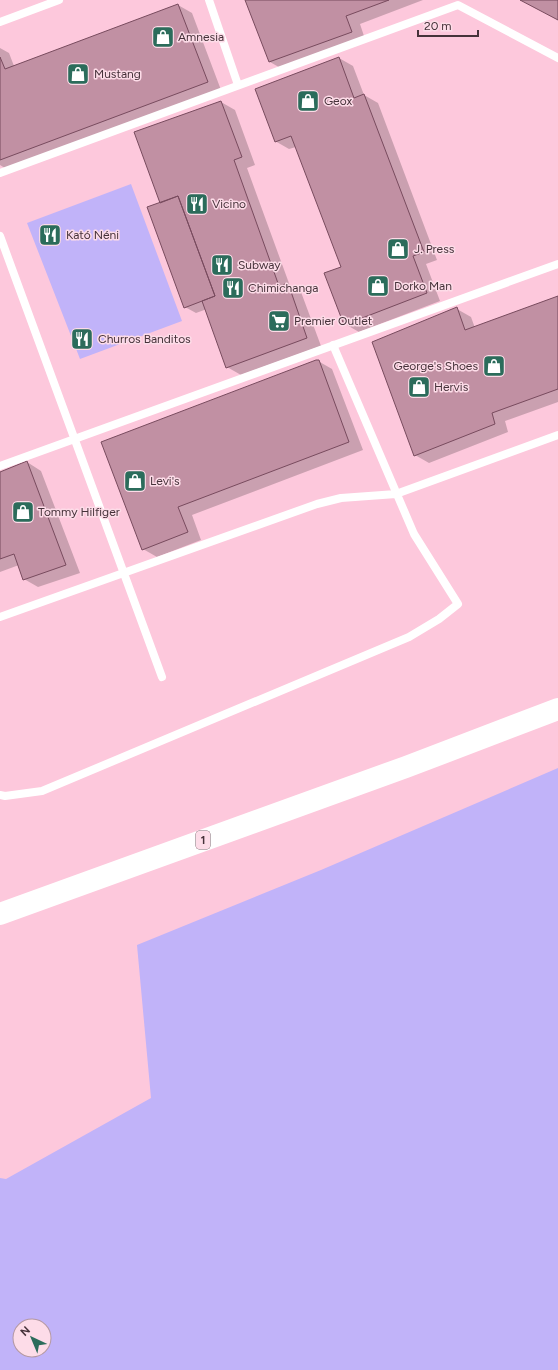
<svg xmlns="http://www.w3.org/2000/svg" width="558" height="1370" viewBox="0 0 558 1370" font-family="Figtree,sans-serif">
	<rect width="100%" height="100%" fill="#fdc8dc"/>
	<path fill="#c1b3f9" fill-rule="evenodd" d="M131 184 182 321 80 359 27 223Z
		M558 768V1370H0V1178L6 1179 151 1098 137 945 321 870ZM20 1326H44V1350H20Z"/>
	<path fill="#0003" d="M246 0H423L360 24 365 39 284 70 270 62Z
		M178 5 192 13 221 90 8 170 0 165V48L9 53 14 66Z
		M339 58 353 66 364 95 378 103 437 260 426 264 440 301 359 332 345 324 342 267 296 147 289 149 275 141Z
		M221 102 235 110 255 165 247 168 290 286 301 292 321 346 241 375 227 367 207 309 196 313 185 307 162 203Z
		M558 297V402L505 421 508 432 429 463 415 455 457 309 471 317 475 328Z
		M318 361 332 369 363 450 192 515 201 540 157 557 143 549 102 442Z
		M27 462 41 471 80 573 38 587 24 579 19 565 0 572V473Z"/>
	<path fill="#c190a3" stroke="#784b5e" d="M245 0H389L346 16 352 32 269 62Z
		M520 0H558V20Z
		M178 4 208 82 0 160V57L5 69Z
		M339 57 354 98 364 94 424 252 413 256 427 293 344 325 324 273 341 267 291 136 275 142 255 89Z
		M221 101 242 157 234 160 279 286 288 283 307 338 226 368 202 301 215 296 178 196 160 203 134 132Z
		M178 196 215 296 184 308 147 207Z
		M558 296V389L492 413 495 424 414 456 372 342 457 307 465 330Z
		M316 360H319L349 442 178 507 188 532 142 550 101 442Z
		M27 461 66 565 23 580 14 554 0 559V472Z"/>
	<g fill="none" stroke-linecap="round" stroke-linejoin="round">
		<path stroke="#fff" stroke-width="8" d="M209 0 238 85
			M0 22 59 0
			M0 173 458 5 558 58
			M0 236 162 677
			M0 466 558 264
			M0 617 317 504 341 498 396 494 558 435
			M0 795 5 796 42 791 409 637 439 619 458 604 414 534 333 345"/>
		<path stroke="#fff" stroke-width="22" d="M0 914 406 767 558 709"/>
	</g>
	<defs>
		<g id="shop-square" transform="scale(1.15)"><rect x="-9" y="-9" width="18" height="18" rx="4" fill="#2b6c5b" stroke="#fddce8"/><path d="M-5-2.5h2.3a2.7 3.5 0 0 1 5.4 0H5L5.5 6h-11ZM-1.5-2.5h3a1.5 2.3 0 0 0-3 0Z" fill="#fff"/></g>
		<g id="restaurant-square" transform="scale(1.15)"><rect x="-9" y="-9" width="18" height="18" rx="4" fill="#2b6c5b" stroke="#fddce8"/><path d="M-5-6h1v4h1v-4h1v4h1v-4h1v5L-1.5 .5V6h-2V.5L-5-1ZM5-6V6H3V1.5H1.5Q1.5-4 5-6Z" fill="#fff"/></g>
		<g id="supermarket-square" transform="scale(1.15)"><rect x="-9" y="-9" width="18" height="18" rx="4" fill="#2b6c5b" stroke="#fddce8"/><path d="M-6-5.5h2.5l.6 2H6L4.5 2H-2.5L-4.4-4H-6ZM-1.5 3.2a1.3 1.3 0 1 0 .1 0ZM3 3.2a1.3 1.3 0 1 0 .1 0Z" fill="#fff"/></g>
	</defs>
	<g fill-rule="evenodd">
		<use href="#shop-square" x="163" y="37"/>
		<use href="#shop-square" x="78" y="74"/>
		<use href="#shop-square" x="308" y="101"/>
		<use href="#restaurant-square" x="197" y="204"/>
		<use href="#restaurant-square" x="50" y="235"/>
		<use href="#shop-square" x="398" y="249"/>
		<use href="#restaurant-square" x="222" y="265"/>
		<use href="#shop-square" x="378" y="286"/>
		<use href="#restaurant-square" x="233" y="288"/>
		<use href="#supermarket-square" x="279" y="321"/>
		<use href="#restaurant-square" x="82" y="339"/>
		<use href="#shop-square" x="494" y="366"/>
		<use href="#shop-square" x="419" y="387"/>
		<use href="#shop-square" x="135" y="481"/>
		<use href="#shop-square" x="23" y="512"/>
	</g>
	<g text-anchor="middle" stroke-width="3" stroke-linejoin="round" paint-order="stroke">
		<rect fill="#fddce8" stroke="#7d656e" stroke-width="1" x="196" y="831" width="14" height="18" rx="3"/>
		<g font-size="11" font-weight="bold" fill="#46323a">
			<text x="203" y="844">1</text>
		</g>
		<g font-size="12" fill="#46323a" stroke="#fddce8" text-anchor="start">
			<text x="178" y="41">Amnesia</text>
			<text x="94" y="78">Mustang</text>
			<text x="324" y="105">Geox</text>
			<text x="212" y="208">Vicino</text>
			<text x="66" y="239">Kató Néni</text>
			<text x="414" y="253">J. Press</text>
			<text x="238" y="269">Subway</text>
			<text x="394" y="290">Dorko Man</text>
			<text x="248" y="292">Chimichanga</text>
			<text x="294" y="325">Premier Outlet</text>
			<text x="98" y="343">Churros Banditos</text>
			<text x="478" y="370" text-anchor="end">George's Shoes</text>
			<text x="434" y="391">Hervis</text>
			<text x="150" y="485">Levi's</text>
			<text x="38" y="516">Tommy Hilfiger</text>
		</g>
	</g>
	<g transform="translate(32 1338) rotate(316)"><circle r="19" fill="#fddce8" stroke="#b498a2"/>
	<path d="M0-3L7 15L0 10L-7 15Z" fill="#2b6c5b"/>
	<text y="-6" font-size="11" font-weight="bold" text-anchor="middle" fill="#46323a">N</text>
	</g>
	<path d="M418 30v6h60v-6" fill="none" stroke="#46323a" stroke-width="2"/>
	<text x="424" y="30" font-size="12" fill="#46323a" stroke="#fddce8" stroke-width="3" paint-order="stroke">20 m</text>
</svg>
